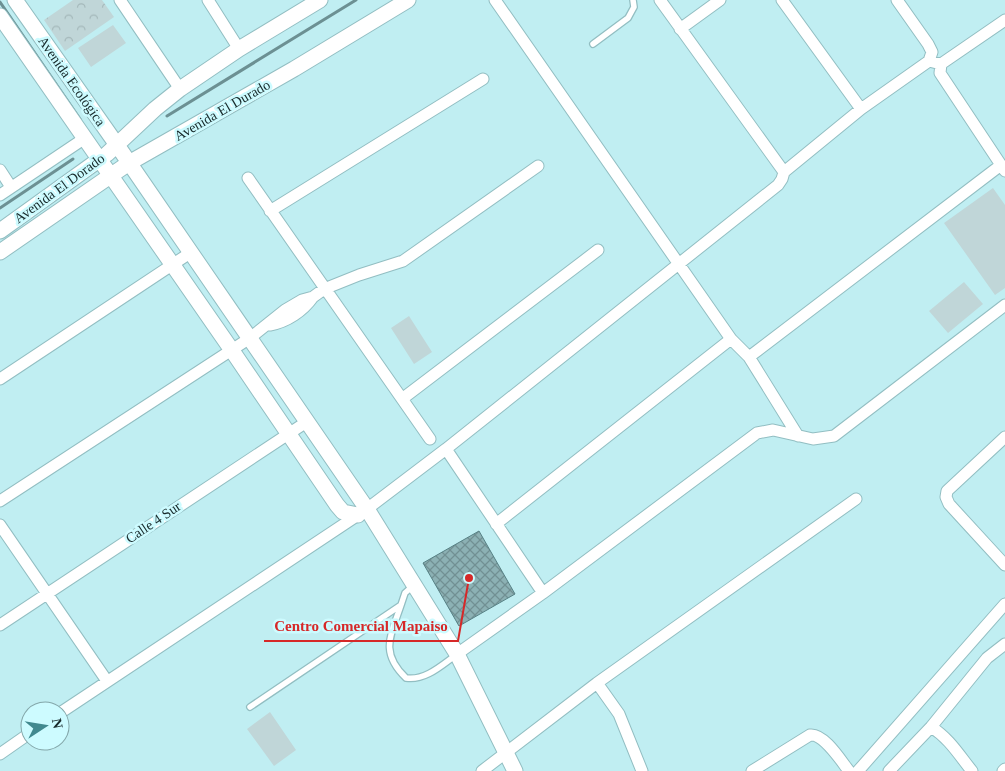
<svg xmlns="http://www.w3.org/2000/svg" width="1005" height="771" viewBox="0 0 1005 771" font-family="Georgia,serif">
	<defs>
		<pattern id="park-crowns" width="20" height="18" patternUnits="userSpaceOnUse" patternTransform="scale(1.25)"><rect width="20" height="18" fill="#c0d6d8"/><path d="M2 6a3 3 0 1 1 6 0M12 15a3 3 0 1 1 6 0" fill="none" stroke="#a4b8ba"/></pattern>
		<pattern id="building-cross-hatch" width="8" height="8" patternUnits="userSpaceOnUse" patternTransform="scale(1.25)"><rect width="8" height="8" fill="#8cb1b4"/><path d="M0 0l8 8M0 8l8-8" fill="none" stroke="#719093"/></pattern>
	</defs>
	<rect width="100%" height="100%" fill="#c0eef2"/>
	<path fill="url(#park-crowns)" d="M73 0H102L114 17 65 51 44 20Z"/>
	<path fill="#c0d6d8" d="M113 25 126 43 91 67 78 48Z
		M993 188 1005 205V288L995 295 944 223Z
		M964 282 983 304 948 333 929 311Z
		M409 316 432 352 414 364 391 328Z
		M270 712 296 750 274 766 247 729Z"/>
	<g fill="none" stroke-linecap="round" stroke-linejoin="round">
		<path stroke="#6c9093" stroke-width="3" d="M0 2 80 119
			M167 116 356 0
			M0 208 73 159"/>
	</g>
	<path fill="url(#building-cross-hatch)" stroke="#568084" d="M479 531 515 594 459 626 423 563Z"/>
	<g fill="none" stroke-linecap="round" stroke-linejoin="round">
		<g stroke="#92bec2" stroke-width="8">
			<path id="lane" d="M593 44 628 18 634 7 633 0
				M401 605C391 635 379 652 406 678 425 681 442 665 456 655
				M250 707 401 605 405 593 414 585"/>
		</g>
		<g stroke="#92bec2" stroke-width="13">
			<path id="street" d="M120 0 180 89
				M208 0 239 49
				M495 0 731 339 749 357 798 436
				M660 0 784 172 861 109 929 61 941 64
				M782 0 861 109
				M897 0 928 44 932 52 929 61
				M1005 20 941 64 940 73 1005 171
				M680 29 720 0
				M0 170 11 187
				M248 178 430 439
				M0 195 85 138
				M270 211 483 79
				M270 325C287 322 303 311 313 297
				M749 357 1001 165
				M0 379 190 253
				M402 399 598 250
				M1005 437 947 491 946 497 949 504 1005 565
				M446 449 543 593
				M0 501 250 338 285 310 302 300 313 297 324 289 359 275 403 261 538 166
				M496 524 731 339
				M0 525 107 681
				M0 625 308 421
				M457 654 543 593 757 433 773 430 813 439 834 436 1005 305
				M597 683 619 714 642 771
				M60 713 367 509 446 449 778 185 782 179 784 172
				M931 727C949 738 959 755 972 771
				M0 754 30 733
				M482 771 597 683 856 499
				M752 771 810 735C824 733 841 761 849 771
				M858 771 1005 604
				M889 771 931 727 987 658 1005 644
				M1003 771 1005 769"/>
		</g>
		<g stroke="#92bec2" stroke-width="17">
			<path id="secondary" d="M15 0 117 145 367 509 457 654 515 771
				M0 16 231 349 337 505 343 512 358 515
				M0 231 107 154 155 109 180 89 239 49 320 0
				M0 252 129 163 294 69 408 0"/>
		</g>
		<use href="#lane" stroke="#fff" stroke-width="5.5"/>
		<use href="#street" stroke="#fff" stroke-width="11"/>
		<use href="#secondary" stroke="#fff" stroke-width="15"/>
	</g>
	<g text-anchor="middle" stroke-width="5" stroke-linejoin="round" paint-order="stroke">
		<g font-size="14" fill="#17292a" stroke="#cdfbff">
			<text transform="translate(72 81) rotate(55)" y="5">Avenida Ecológica</text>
			<text transform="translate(222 110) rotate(-30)" y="5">Avenida El Durado</text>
			<text transform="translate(59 188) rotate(-36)" y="5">Avenida El Dorado</text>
			<text transform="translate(153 522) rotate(-34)" y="5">Calle 4 Sur</text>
		</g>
	</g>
	<path fill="none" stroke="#d62828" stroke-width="2" d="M469 578L458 641H264"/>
	<circle fill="#d62828" stroke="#cdfbff" stroke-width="2" cx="469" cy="578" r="5"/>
	<g font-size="15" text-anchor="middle" font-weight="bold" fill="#d62828" stroke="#cdfbff" stroke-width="5" stroke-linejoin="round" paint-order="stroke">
		<text x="361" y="631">Centro Comercial Mapaiso</text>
	</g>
	<g transform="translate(45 726) rotate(78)"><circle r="24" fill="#cdfbff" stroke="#84a7aa"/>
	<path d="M0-4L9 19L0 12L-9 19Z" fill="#41898f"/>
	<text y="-8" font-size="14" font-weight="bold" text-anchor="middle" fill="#17292a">N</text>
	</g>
</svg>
